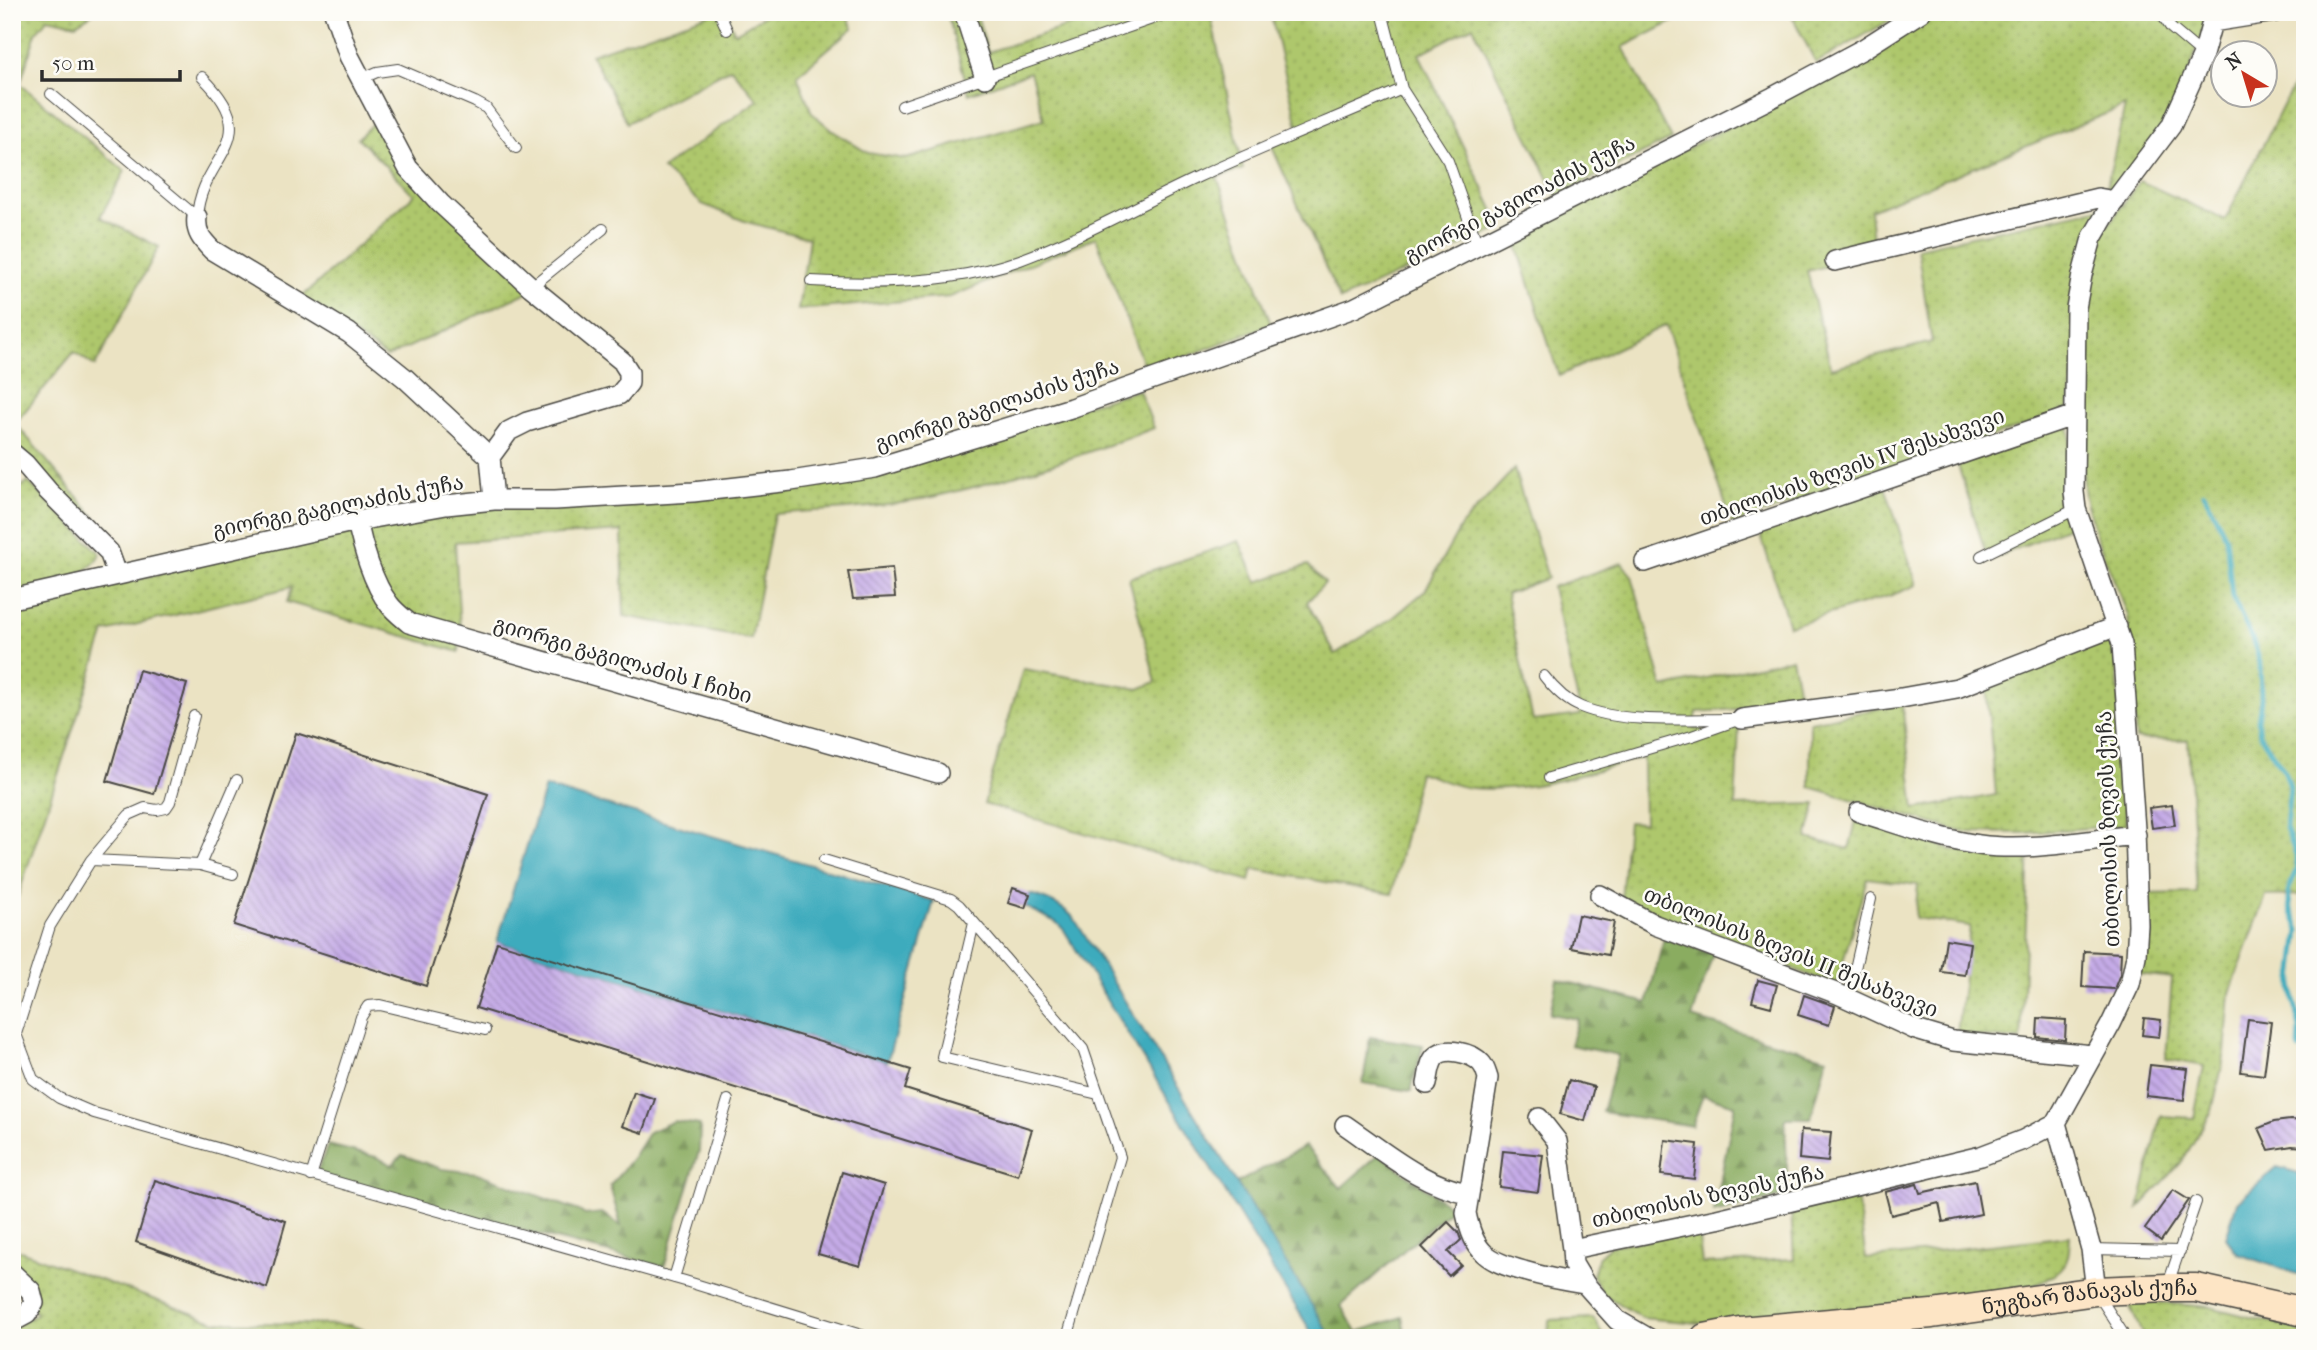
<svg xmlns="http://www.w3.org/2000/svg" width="2317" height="1350" viewBox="0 0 2317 1350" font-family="'IM FELL French Canon','Noto Serif Georgian',serif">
	<defs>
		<pattern id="grass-dots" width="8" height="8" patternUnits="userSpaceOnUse" patternTransform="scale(1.75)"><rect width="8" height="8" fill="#aec76c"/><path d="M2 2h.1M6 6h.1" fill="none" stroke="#96ab5e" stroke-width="1.8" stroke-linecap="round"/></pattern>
		<pattern id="forest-firs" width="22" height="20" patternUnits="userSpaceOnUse" patternTransform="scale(1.75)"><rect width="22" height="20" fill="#8aac60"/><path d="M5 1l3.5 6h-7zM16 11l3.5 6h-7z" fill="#718c4f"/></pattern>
		<pattern id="building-back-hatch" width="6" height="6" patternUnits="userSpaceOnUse" patternTransform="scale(1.75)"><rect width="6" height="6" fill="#c5abe7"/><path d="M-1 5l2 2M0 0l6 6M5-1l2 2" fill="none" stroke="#a08bbb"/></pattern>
	</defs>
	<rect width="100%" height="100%" fill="#fdfcf7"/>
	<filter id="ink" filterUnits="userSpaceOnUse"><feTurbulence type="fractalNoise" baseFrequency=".0143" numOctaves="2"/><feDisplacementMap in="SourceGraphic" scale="14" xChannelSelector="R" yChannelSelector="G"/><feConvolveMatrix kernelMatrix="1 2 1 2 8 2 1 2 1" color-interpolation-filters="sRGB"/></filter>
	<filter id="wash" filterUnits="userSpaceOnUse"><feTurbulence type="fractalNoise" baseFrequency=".00686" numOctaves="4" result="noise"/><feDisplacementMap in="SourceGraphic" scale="28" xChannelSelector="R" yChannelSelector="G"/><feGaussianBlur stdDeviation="1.57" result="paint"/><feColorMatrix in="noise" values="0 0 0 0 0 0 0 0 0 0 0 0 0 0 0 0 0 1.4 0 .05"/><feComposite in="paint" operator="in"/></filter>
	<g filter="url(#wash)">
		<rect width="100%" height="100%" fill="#ebe3c3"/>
		<path fill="url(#grass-dots)" stroke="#6c794c" stroke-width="2" d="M27 12H95L76 24 48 18 36 33 20 84 125 171 100 217 159 247 95 366 74 352 15 423 102 526 129 566 89 522 12 446V25Z
			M716 12H724L735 33 770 12H845L853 28 797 75 812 113 833 131 868 153 906 159 1044 119 1030 72 969 94 947 12H976L988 52 1112 12H1210L1243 169 1217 177 1271 324 1146 372 1096 237 950 297 798 310 809 238 747 222 702 204 662 169 758 100 731 68 627 123 591 54Z
			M1270 12H1715L1678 19 1623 47 1671 139 1557 196 1473 26 1419 54 1502 228 1340 300 1269 140 1299 130Z
			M1790 12H1904L1816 63Z
			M1937 12H2203L2206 20 2190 70 2165 125 2114 193 2106 190 2125 106 1870 210 1873 241 1828 251 1827 266 1807 271 1831 368 1932 342 1917 248 2101 208 2068 411 1732 524 1666 325 1559 376 1515 239 1865 55Z
			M2297 78 2305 82V895L2266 896 2230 993 2225 1053 2212 1111 2181 1163 2139 1208 2161 1116 2194 1118 2204 1066 2166 1059 2172 978 2139 974 2145 894 2197 893 2188 740 2136 739 2128 615 2096 536 2085 497 2082 461 2084 317 2098 239 2140 181 2225 220Z
			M377 119 530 291 387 357 301 298 414 195 358 138Z
			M1139 390 1154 428C1073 459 992 486 907 502 864 510 818 510 774 514L751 639 624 616 622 531 455 542 460 630 459 652 287 602 292 587 105 632 12 914V610L279 545 380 523 487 508 789 490Z
			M2062 425 2070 428 2072 525 1988 561 1958 465Z
			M1514 469 1548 578 1506 594 1533 721 1581 715 1552 587 1622 563 1632 576 1663 688 1792 658 1801 704 1697 712 1694 729 1739 728 1735 806 1816 804 1807 838 1849 849 1857 818 1952 850 1981 852 2029 850 2021 1040 1957 1034 1970 926 1915 918 1918 885 1867 878 1836 986 1621 900 1628 822 1644 823 1643 757C1587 773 1530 793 1471 788 1454 786 1435 777 1419 772L1392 894 1253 869 1250 881 984 804 1023 669 1139 689 1156 682 1129 578 1239 541 1257 582 1308 565 1325 583 1307 602 1335 654 1394 617 1425 591 1461 526Z
			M28 482 100 553C91 580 38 587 12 594V492Z
			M1885 486 1917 585 1892 595 1789 626 1759 529Z
			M2096 640 2106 641 2116 650 2126 825 2025 833 1962 832 1810 787V722L1902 704 1915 809 1996 795 1986 685Z
			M1856 1191 1866 1259 2070 1236C2069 1246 2070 1257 2065 1264 2054 1280 2028 1287 2011 1295L1710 1324 1642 1318 1602 1293 1593 1275 1599 1256 1610 1246 1698 1231 1702 1264 1794 1259 1791 1207Z
			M12 1248 216 1322 350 1325 387 1338H12V1329L36 1314 12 1264Z
			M2127 1300 2210 1307 2293 1328 2305 1333V1338H2144Z
			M1593 1318 1605 1338H1548L1549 1320Z"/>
		<path fill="url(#forest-firs)" stroke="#5a6c46" stroke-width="2" d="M1664 938 1713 954 1692 1018 1827 1058 1811 1118H1785L1788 1195 1714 1213 1735 1105 1703 1095 1692 1126 1602 1112 1618 1055 1570 1045 1578 1019 1550 1014 1557 979 1647 1003Z
			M1370 1037 1423 1045 1411 1091 1363 1083Z
			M674 1121 700 1125 699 1151 664 1267 315 1177 328 1145 376 1157 392 1165 402 1155 442 1169 477 1173 579 1211 585 1215 602 1213 621 1226 610 1186 633 1157 649 1132Z
			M1305 1146 1341 1188 1379 1154 1452 1208 1341 1306 1357 1332 1402 1317 1406 1338H1316L1226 1189Z"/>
		<path fill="#3eabbd" stroke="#346b74" stroke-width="2" d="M545 787 934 901 887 1062 497 942Z
			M1030 894C1047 899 1061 905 1074 918L1332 1338H1315L1064 930 1056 922 1025 907Z
			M2277 1167 2299 1173 2305 1212 2303 1276 2238 1254 2226 1238 2237 1202Z"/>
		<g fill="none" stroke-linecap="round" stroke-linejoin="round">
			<path stroke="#3eabbd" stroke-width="5" d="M2204 493 2226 537 2232 596 2254 643 2260 663 2261 699 2258 721 2260 735 2285 772 2290 787 2286 828 2296 855 2297 868 2288 892 2290 907 2299 930 2292 988 2300 1029 2299 1049"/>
		</g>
		<g id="blocks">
			<path fill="url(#building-back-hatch)" d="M892 568 895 597 853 599 848 572Z
				M139 670 187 684 154 794 107 781Z
				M296 733 488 794 426 986 234 925Z
				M2172 805 2175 825 2152 828 2149 808Z
				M1013 888 1030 894 1025 908 1008 903Z
				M1578 915 1614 922 1608 955 1571 948Z
				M1946 939 1970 943 1965 975 1941 972Z
				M497 942 911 1070 905 1089 1032 1129 1018 1175 476 1008Z
				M2084 951 2121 953 2120 974 2114 989 2082 987Z
				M1758 980 1777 985 1771 1007 1752 1002Z
				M1804 995 1835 1006 1829 1025 1798 1015Z
				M2038 1018 2066 1020 2065 1040 2037 1037Z
				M2144 1018 2161 1020 2159 1037 2142 1035Z
				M2248 1019 2271 1022 2264 1075 2241 1072Z
				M2150 1065 2188 1069 2184 1100 2146 1096Z
				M1569 1080 1594 1087 1585 1121 1560 1114Z
				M634 1092 655 1099 643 1133 622 1126Z
				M2290 1120 2305 1121V1147L2292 1146 2269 1150 2259 1128 2274 1122Z
				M1801 1130 1831 1132 1828 1162 1799 1159Z
				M1665 1140 1698 1144 1694 1179 1661 1175Z
				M1503 1151 1543 1155 1538 1192 1499 1187Z
				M842 1172 884 1185 860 1266 818 1254Z
				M155 1180 286 1221 267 1288 136 1242Z
				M1975 1181 1981 1214 1943 1222 1939 1203 1891 1215 1885 1192 1917 1184 1920 1193Z
				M2173 1190 2189 1200 2161 1241 2145 1229Z
				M1448 1222 1458 1232 1461 1240 1448 1252 1461 1265 1449 1276 1422 1247Z"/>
		</g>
	</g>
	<g filter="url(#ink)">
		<use href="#blocks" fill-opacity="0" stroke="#484742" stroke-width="2"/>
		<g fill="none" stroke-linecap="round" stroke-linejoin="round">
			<g stroke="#484742" stroke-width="12">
				<path id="lane" d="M719 12 727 30
					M1382 12 1402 89 1448 161 1478 246
					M2160 12 2171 28 2203 55
					M361 79 377 72 398 69 475 102 486 108 516 148
					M51 94 197 217
					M902 106 1172 12
					M197 217C201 154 268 141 202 77
					M811 281C878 285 956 283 1020 260 1082 237 1138 205 1198 177 1265 146 1334 119 1402 89
					M531 287 603 229
					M1981 556 2076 509
					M1544 676C1554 689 1566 701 1581 707 1625 725 1694 718 1742 719
					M194 716 170 802 166 808 157 810 145 808 129 815 91 860 50 926 16 1034 33 1079 59 1098 94 1113 685 1281 871 1338
					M1549 778 1692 736 1735 721
					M91 860 200 865 237 780
					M824 860 951 899 959 905 1083 1049 1120 1157 1067 1338
					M200 865 233 874
					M974 923 942 1057 1098 1094
					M1848 999 1871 899
					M311 1176 361 1017 368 1006 380 1005 485 1030
					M2091 1249 2180 1251
					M674 1278 728 1100
					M2168 1284 2196 1202
					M2099 1296 2122 1332 2123 1338
					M1863 1329 1883 1338"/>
			</g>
			<g stroke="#484742" stroke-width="22">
				<path id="street" d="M334 12 349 56 408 168 440 203 531 287 622 361 629 372V383L619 395 527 422 509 431 490 457 494 500
					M964 12 985 78
					M2212 22 2275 12
					M197 217C195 232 202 240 212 250L349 333 405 378 490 457
					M1835 261 2098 198 2115 201
					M12 453 25 464 48 491 109 552 117 574
					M357 521C362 545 373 584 389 604 394 611 402 617 409 623L938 773
					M1645 562 2075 415
					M12 599 357 521 446 505 494 500H555L693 492 791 481 875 468 1071 408 1354 308 1773 97 1863 49 1921 12
					M1742 719 1901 698 1957 688 2117 626
					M1859 812C1899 824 1938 839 1979 845 2030 852 2085 840 2136 835
					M1600 895 1655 925 1838 994 1916 1030 1953 1041 2092 1055
					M1427 1084C1429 1076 1429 1064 1435 1057 1445 1046 1472 1053 1481 1063 1485 1067 1486 1072 1488 1078L1466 1213C1474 1253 1487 1261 1524 1271 1544 1277 1564 1281 1585 1284
					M1539 1118 1557 1141 1572 1249
					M2056 1123 2091 1249 2096 1291
					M1345 1125C1383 1151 1423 1186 1469 1193
					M12 1273 31 1291 34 1303 27 1314 12 1322
					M1648 1338 1617 1320 1585 1284 1573 1264 1572 1249 1717 1219 1981 1156 2023 1140 2056 1123 2111 1024 2130 984 2136 956 2138 925 2135 829 2122 644 2076 509 2074 492 2076 308 2082 275 2092 238 2110 207 2171 126 2203 55 2212 22 2210 12"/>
			</g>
			<g stroke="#484742" stroke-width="31">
				<g id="secondary">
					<path id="s1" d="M1705 1338 1740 1331 1932 1314 2096 1291 2167 1288H2196L2305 1312"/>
				</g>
			</g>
			<use href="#lane" stroke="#fff" stroke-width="10"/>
			<use href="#street" stroke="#fff" stroke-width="19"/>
			<use href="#secondary" stroke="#fde5c5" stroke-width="28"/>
		</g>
	</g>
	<g text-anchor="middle" stroke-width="5" stroke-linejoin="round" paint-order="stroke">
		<g font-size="21" fill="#2b2b2b" stroke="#fdfcf7">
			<text transform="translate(1520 199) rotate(-27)" y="7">გიორგი გაგილაძის ქუჩა</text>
			<text transform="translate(997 405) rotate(-18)" y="7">გიორგი გაგილაძის ქუჩა</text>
			<text transform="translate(1852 467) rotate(-19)" y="7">თბილისის ზღვის IV შესახვევი</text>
			<text transform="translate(338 506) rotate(-11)" y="7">გიორგი გაგილაძის ქუჩა</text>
			<text transform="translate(623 660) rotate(16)" y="7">გიორგი გაგილაძის I ჩიხი</text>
			<text transform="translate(2108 829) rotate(-92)" y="7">თბილისის ზღვის ქუჩა</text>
			<text transform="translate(1791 952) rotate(22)" y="7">თბილისის ზღვის II შესახვევი</text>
			<text transform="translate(1708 1196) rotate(-12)" y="7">თბილისის ზღვის ქუჩა</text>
			<text dy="7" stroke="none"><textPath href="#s1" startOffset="387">ნუგზარ შანავას ქუჩა</textPath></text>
		</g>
	</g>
	<rect width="2317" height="1350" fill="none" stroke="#fdfcf7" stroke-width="42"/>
	<g transform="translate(2244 74) rotate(322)"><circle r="33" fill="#fdfcf7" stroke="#a9a8a5" stroke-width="2"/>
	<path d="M0-5L12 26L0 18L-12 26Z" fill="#c8321e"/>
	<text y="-10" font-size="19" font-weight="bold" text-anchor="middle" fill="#2b2b2b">N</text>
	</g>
	<path d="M42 70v10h138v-10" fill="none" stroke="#2b2b2b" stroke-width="3.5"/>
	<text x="52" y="70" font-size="21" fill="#2b2b2b" stroke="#fdfcf7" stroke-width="5" paint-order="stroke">50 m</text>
</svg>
